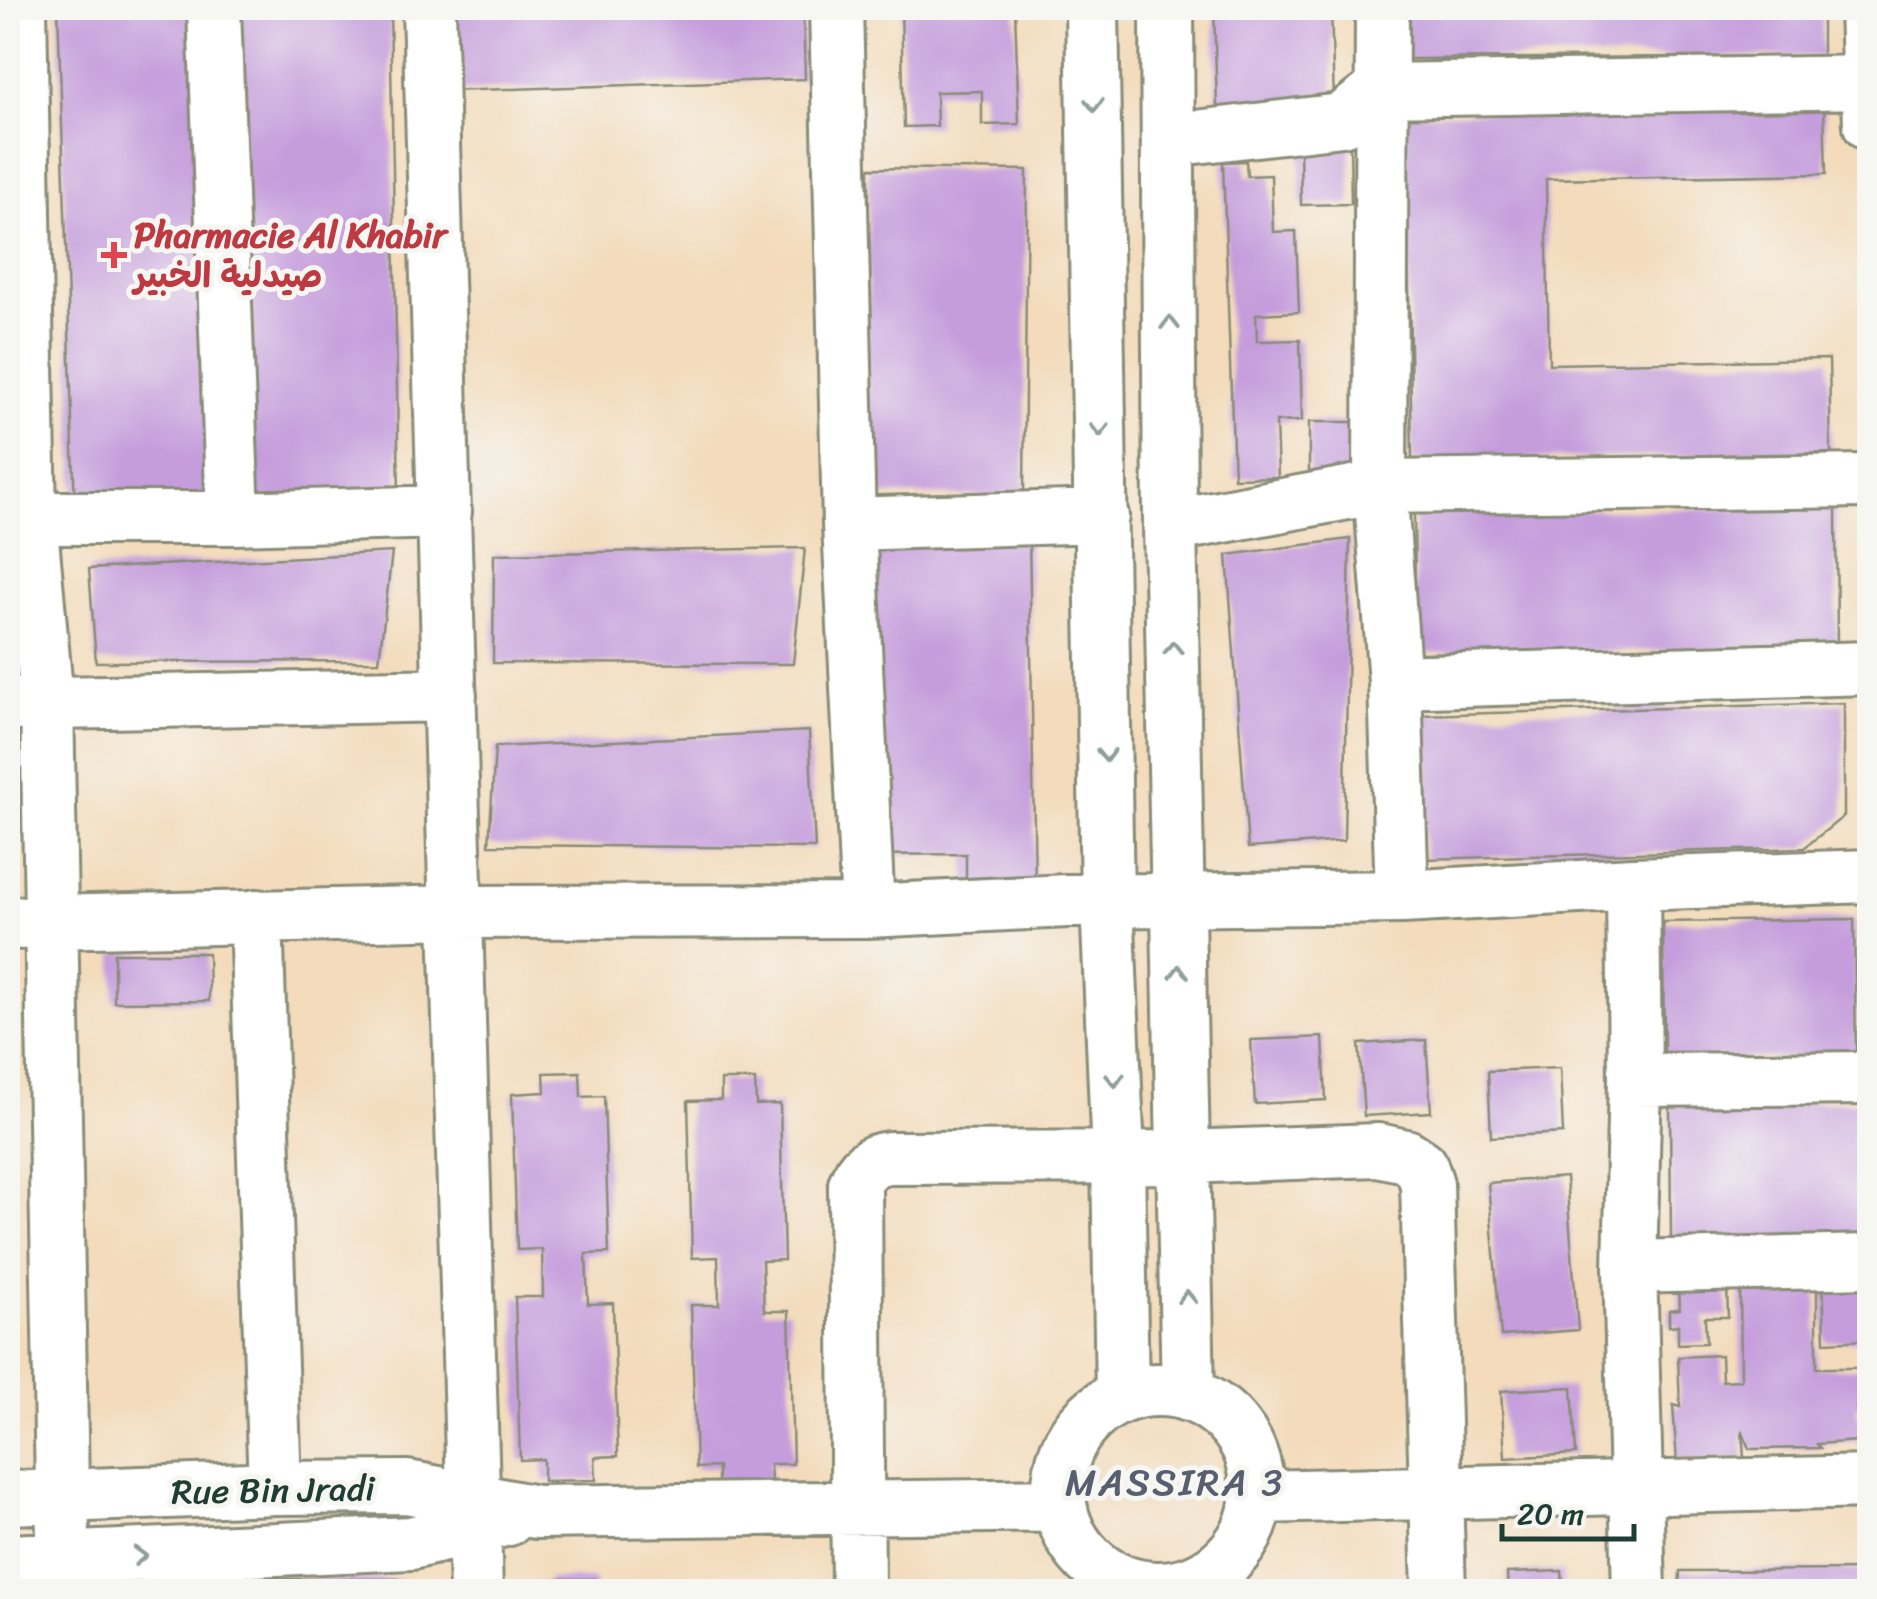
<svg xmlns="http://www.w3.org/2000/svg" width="1877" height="1599" viewBox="0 0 1877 1599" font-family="Sriracha,'Playpen Sans Arabic',sans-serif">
	<rect width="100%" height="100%" fill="#f6f6f2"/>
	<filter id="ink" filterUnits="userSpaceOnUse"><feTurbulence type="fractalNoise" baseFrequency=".01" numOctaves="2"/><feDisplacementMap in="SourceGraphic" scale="20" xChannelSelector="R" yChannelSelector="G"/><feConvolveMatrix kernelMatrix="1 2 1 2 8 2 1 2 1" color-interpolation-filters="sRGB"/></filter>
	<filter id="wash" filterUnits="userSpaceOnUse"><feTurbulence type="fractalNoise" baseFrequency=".0048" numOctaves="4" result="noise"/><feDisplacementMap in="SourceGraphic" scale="40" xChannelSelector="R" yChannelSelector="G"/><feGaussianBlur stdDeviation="2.25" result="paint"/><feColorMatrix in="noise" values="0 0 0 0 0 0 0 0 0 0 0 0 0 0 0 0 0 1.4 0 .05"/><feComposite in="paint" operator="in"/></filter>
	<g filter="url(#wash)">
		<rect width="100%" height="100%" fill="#f3dbbb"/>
		<g id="blocks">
			<path fill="#c59ddc" d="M58 8H200L217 503 75 507Z
				M240 8H390L399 496 248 498Z
				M446 8H803L805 79 449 91Z
				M901 8H1015L1019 124 982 125V91L936 92 937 126 904 127Z
				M1214 8H1331L1334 103 1217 107Z
				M1400 8H1822V56L1400 59Z
				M1824 106 1826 174 1546 179 1549 364 1829 359 1831 453 1412 461 1406 114Z
				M1350 143 1351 204 1301 205 1300 145Z
				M1246 161 1247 176 1271 175 1273 232 1296 231 1299 312 1256 314 1257 341 1300 340 1302 421 1276 422 1278 477 1234 478 1223 162Z
				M869 168 1027 170 1024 496 867 495Z
				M1309 422H1360V477H1309Z
				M1836 508 1837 649 1416 653 1414 512Z
				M1029 532 1035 888H966V854L877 855 872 535Z
				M1350 539 1344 841 1248 848 1227 555Z
				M805 548 793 664 493 663 494 554Z
				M392 552 379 661 96 662 89 569Z
				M1844 703V816L1804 848 1425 859 1421 715Z
				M809 731 815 848 489 845 495 747Z
				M1854 919 1856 1057 1664 1059 1663 922Z
				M114 953H208L209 1001 114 1002Z
				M1323 1037 1326 1100 1255 1104 1251 1040Z
				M1426 1040 1431 1112 1364 1116 1359 1044Z
				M1560 1068 1563 1133 1491 1137 1488 1071Z
				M580 1072 581 1097 604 1096 609 1253 586 1254 588 1304 613 1303 618 1456 595 1457 596 1480 543 1481V1459L520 1460 515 1297H543L542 1249 517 1250 512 1094 545 1092 544 1073Z
				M721 1080H755L756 1105 780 1104 784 1260 762 1261 764 1311H789L793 1464H770L771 1481 718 1483V1467L696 1468 691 1305H719L718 1257 692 1258 688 1101 721 1100Z
				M1862 1102 1863 1240 1671 1241 1670 1103Z
				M1566 1177 1578 1330 1501 1336 1488 1183Z
				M1869 1274 1870 1340 1825 1342 1823 1276Z
				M1817 1281V1368H1870V1407H1856L1858 1416 1870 1415V1440L1817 1444 1820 1448 1749 1449 1742 1430 1744 1458 1677 1463 1673 1405 1680 1407 1678 1357 1721 1355 1722 1381 1741 1380 1740 1282Z
				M1727 1286 1728 1317H1705L1706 1343 1678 1344V1325L1669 1326V1310L1679 1309 1678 1287Z
				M1572 1387 1576 1454 1505 1458 1501 1391Z
				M1870 1570V1592H1679L1680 1571Z
				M1562 1571 1563 1588H1585V1592H1508L1507 1573Z
				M120 1579H399L416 1592H120Z
				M548 1579H595V1592H548Z
				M727 1585H766V1592H727Z"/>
		</g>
	</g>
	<g filter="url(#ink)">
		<use href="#blocks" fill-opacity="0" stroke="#898c78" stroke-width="2.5"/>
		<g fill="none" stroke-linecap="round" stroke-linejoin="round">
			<g stroke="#898c78" stroke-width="58">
				<path id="minor" d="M20 8 30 517 47 702 64 1592
					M214 8 233 518
					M429 8 476 1592
					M836 8 849 524 868 911
					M1092 8 1107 901 1118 1157 1122 1396
					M1167 8 1170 526 1188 1395
					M1382 8 1380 487 1395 682 1402 897
					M1866 8 1870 125
					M1170 140 1342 120 1381 90 1870 82
					M8 518H233L445 512
					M849 524 1102 516
					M1170 526 1380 487 1870 481
					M1395 682 1870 668
					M8 704 450 695
					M1633 884 1635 1080 1630 1267 1639 1592
					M256 916 275 1488
					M8 923 456 912 868 911 1067 901 1402 897 1633 884 1870 876
					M1635 1080 1870 1078
					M1630 1267 1870 1261
					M1059 1489a99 99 0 1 1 198 0a99 99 0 1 1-198 0Z
					M1256 1497 1870 1482
					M8 1498 275 1488 407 1487 536 1512 1059 1505
					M8 1561 411 1543 508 1519
					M858 1592 855 1185C861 1168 871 1160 889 1158L1184 1157 1378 1150 1406 1156 1421 1166 1427 1184 1439 1592"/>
			</g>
			<use href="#minor" stroke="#fff" stroke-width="52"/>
		</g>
		<defs><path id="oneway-chevron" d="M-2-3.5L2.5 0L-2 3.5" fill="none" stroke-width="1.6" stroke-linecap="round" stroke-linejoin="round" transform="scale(2.5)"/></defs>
		<g stroke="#8f9e9a">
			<use href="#oneway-chevron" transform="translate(1094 105) rotate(89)"/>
			<use href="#oneway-chevron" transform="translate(1170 323) rotate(-90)"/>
			<use href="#oneway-chevron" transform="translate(1100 430) rotate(89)"/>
			<use href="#oneway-chevron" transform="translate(1173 648) rotate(-91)"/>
			<use href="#oneway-chevron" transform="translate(1106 755) rotate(89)"/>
			<use href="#oneway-chevron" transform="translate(1179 972) rotate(-91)"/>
			<use href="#oneway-chevron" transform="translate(1115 1080) rotate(88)"/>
			<use href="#oneway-chevron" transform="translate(1187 1297) rotate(-91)"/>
			<use href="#oneway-chevron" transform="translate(140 1556) rotate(-2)"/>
		</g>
	</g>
	<path fill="#e0444e" stroke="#f6f6f2" stroke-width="4" d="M109 240h10v10h10v10h-10v10h-10v-10h-10v-10h10z"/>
	<g text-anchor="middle" stroke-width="10" stroke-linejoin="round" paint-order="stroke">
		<g font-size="35" font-weight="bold" fill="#be3a42" stroke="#f6f6f2" text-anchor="start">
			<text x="134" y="247">Pharmacie Al Khabir<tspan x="134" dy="40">صيدلية الخبير</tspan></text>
		</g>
		<g font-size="35" fill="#1f3d34" stroke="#f6f6f2">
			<text transform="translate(273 1490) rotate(-1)" y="12">Rue Bin Jradi</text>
		</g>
		<g font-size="38" letter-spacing="2.5" fill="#595f6f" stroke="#f6f6f2">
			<text x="1175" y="1495">MASSIRA 3</text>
		</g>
	</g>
	<rect width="1877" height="1599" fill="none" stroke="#f6f6f2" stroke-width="40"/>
	<path d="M1502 1524v15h132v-15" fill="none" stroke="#1f3d34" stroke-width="5"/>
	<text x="1517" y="1524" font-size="30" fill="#1f3d34" stroke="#f6f6f2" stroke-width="8" paint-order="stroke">20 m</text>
</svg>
